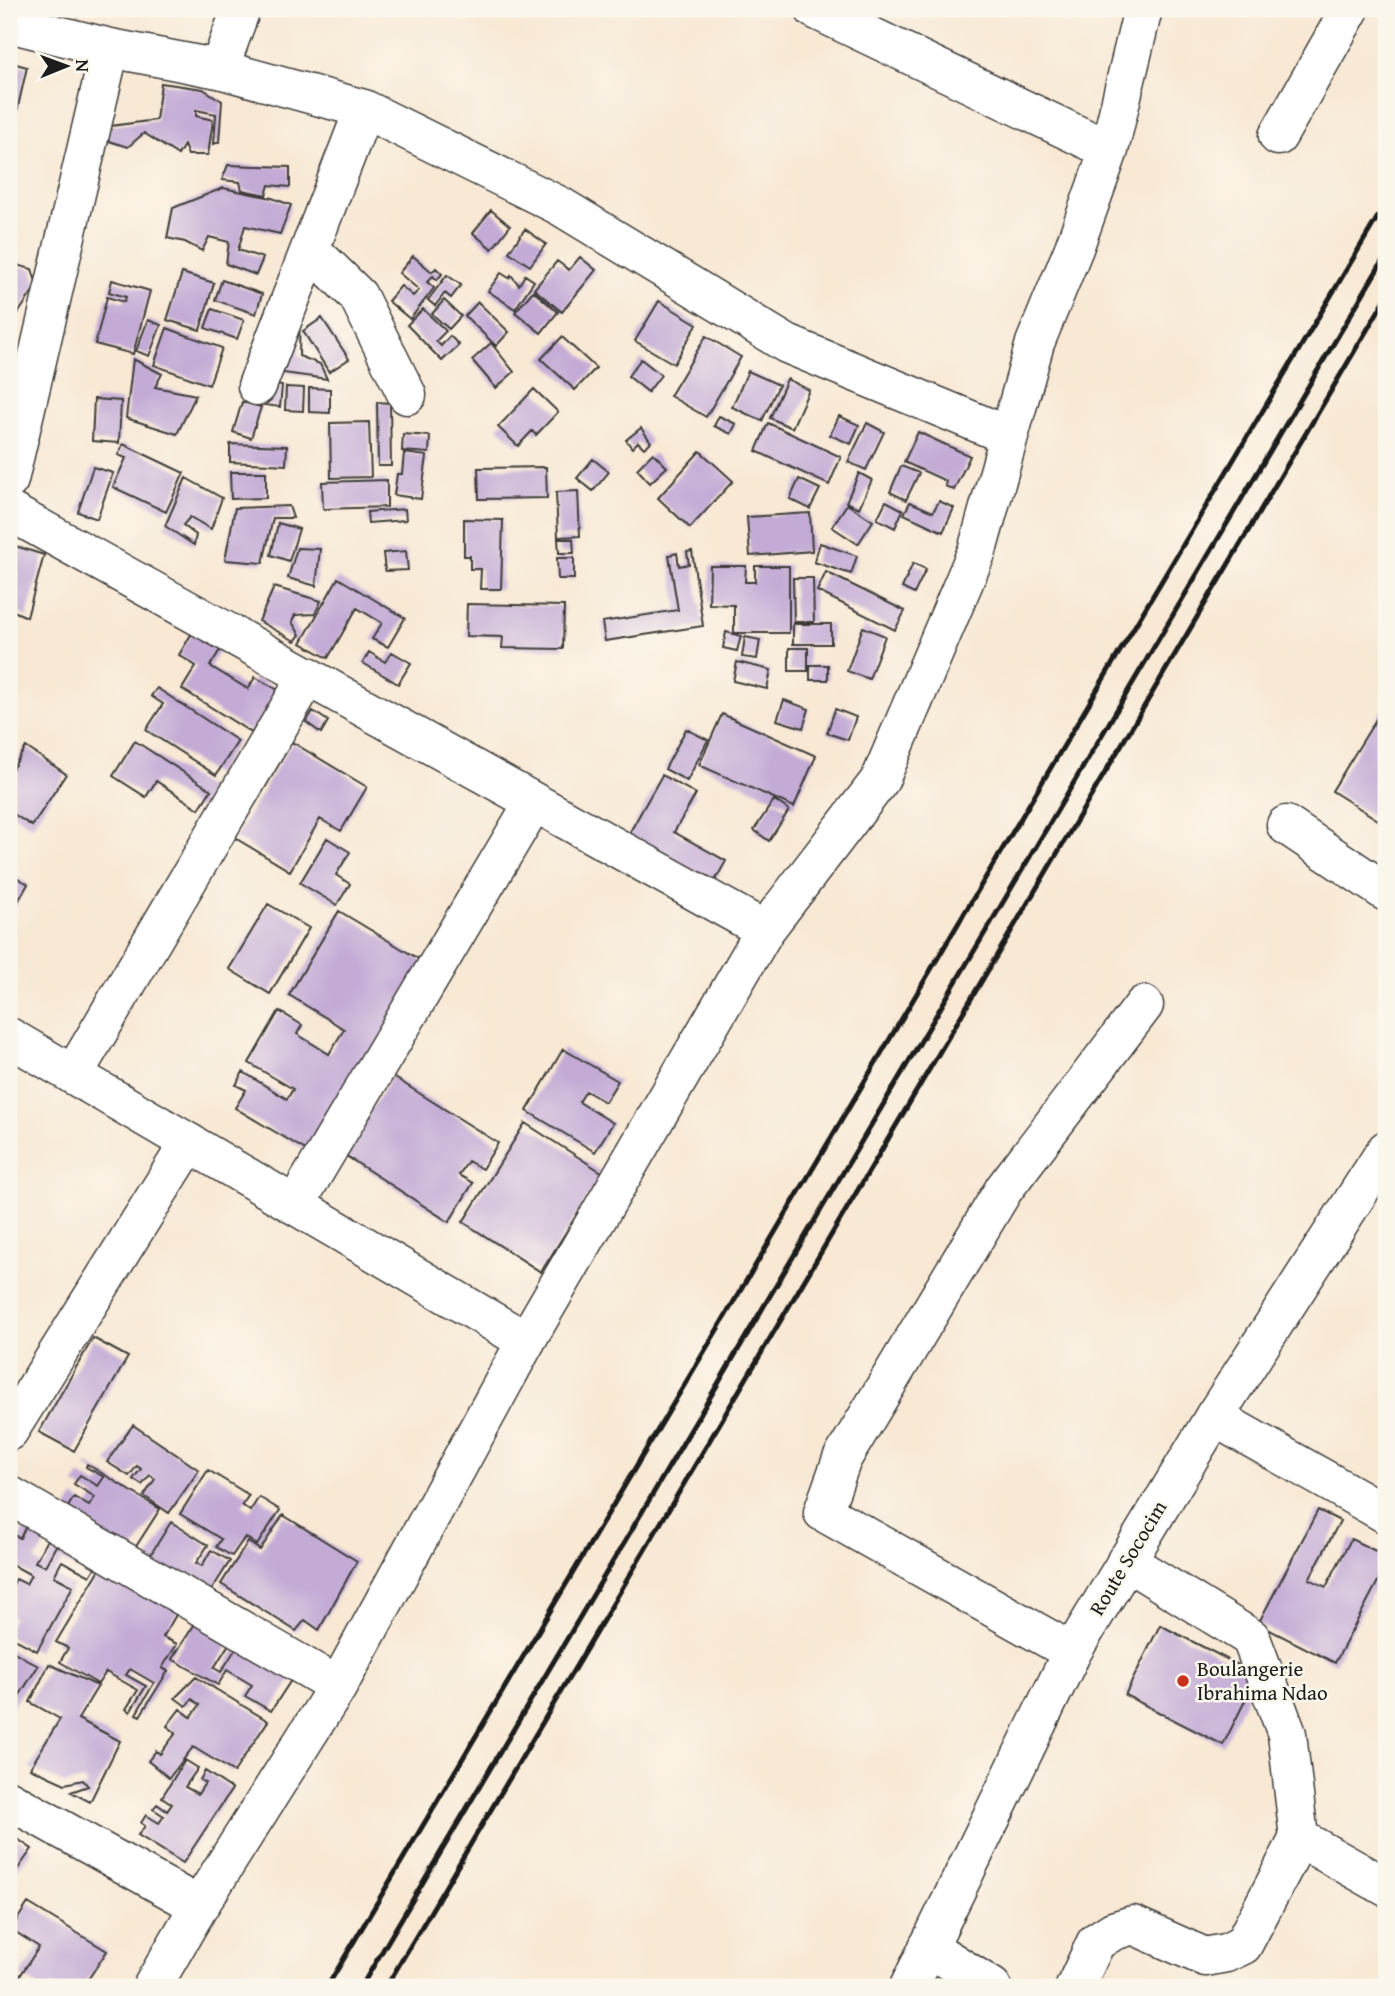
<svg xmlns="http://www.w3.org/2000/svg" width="1395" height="1996" viewBox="0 0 1395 1996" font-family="'Gentium Book Plus',serif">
	<rect width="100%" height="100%" fill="#fbf7ec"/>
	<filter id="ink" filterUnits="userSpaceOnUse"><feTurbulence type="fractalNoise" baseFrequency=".0143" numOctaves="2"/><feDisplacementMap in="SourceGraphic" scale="14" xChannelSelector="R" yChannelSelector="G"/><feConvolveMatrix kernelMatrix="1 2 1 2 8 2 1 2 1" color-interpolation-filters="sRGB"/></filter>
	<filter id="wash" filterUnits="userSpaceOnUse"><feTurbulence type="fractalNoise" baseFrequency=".00686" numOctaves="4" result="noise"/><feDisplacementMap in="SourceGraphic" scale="28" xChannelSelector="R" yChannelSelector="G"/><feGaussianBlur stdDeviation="1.57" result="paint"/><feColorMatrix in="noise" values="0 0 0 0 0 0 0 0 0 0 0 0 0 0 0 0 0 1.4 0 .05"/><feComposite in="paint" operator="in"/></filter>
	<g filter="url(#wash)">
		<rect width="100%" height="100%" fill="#f8e8d4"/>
		<g id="blocks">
			<path fill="#c3abd6" d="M9 62 27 67 10 142H9Z
				M161 83 203 89 222 101 219 142 214 144 216 114 196 110V116L213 120 208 155H188L184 145 178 155 144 133 128 147 99 138 103 127 156 120Z
				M228 165 290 167V187L269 185 266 195 242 190 240 182 222 180Z
				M223 188 272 198 291 205 280 234 245 226 238 250 263 258 256 275 226 264 229 242 209 237 202 251 185 242 167 238 173 208Z
				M491 210 510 226 492 249 473 233Z
				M525 229 546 244 530 266 509 252Z
				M413 256 432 272 436 268 442 274 437 280 433 276 427 282 434 288 410 319 388 301 401 286 413 296 419 290 399 273Z
				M580 257 596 270 562 312 534 289 557 261 569 270Z
				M9 263 32 269 37 285 11 324 9 323Z
				M182 273 214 283 200 330 167 320Z
				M501 273 509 278 511 275 519 285 525 275 534 281 515 309 488 291Z
				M447 275 461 285 451 298 445 293 435 306 428 300Z
				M112 280 150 291 133 354 95 344 107 297 124 302 126 297 109 292Z
				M222 280 262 294 256 314 215 300Z
				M533 291 558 312 541 333 515 312Z
				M444 300 461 316 449 329 432 314Z
				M659 301 697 324 674 364 635 341Z
				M478 302 509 332 496 346 465 316Z
				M300 305 299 356 320 364 327 379 269 371Z
				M212 309 244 320 237 339 205 328Z
				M423 309 446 331 436 341 441 346 450 336 459 345 442 361 407 325Z
				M322 318 349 359 329 372 303 331Z
				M148 320 161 325 149 356 136 351Z
				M167 328 222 348 209 385 154 365Z
				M706 336 741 357 706 417 670 396Z
				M562 337 596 368 575 390 541 359Z
				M491 343 514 372 496 388 472 360Z
				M133 359 162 374 155 387 196 395 177 434 126 418Z
				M641 359 661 375 648 392 628 376Z
				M748 371 779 385 762 421 732 407Z
				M787 379 809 390 792 428 770 418Z
				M267 384 282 386 280 407 264 405Z
				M286 387 304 388 303 411 285 410Z
				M309 388 330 389V413L309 412Z
				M534 389 558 412 536 435 532 431 518 446 498 427Z
				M94 399 121 401 119 443 92 441Z
				M242 402 261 407 251 438 233 432Z
				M377 402 390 403 391 466H378Z
				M719 416 736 424 731 434 714 426Z
				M839 416 859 425 851 444 830 435Z
				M369 422 371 477 331 478 330 423Z
				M768 423 841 457 829 485 756 451Z
				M867 423 884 432 866 470 848 462Z
				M641 428 651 442 644 448 638 442 632 448 626 440Z
				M918 432 970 456 954 490 945 486 946 481 904 462Z
				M403 434 430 436 429 453 402 451Z
				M123 444 184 473 166 512 113 487 126 458 118 455Z
				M230 444 287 446 286 465 230 462Z
				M700 451 733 481 690 528 658 498Z
				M404 453 427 456 421 499 394 495 397 474H402Z
				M653 453 667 467 650 483 637 469Z
				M593 459 609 472 593 491 577 478Z
				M901 466 919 473 906 500 890 492Z
				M93 467 113 473 97 519 78 512Z
				M546 467 547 498 479 499 478 468Z
				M230 472H266V498L231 499Z
				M859 473 872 480 859 508 846 502Z
				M186 478 222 498 211 529 190 517 183 525 196 535 194 545 165 526Z
				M799 479 820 489 810 509 790 499Z
				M387 480V507L323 509 322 482Z
				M578 491 580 536 558 537 556 492Z
				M886 501 903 510 895 528 877 519Z
				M939 501 954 508 943 532 904 514 910 502 933 512Z
				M847 504 873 521 858 544 832 527Z
				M289 506 293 518H273L263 563 225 560 235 508Z
				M405 509 406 520 368 523 367 512Z
				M810 513 812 551 750 556 747 517Z
				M464 519 503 520 501 589H480L481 569H470V556H464Z
				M278 523 299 529 289 561 271 555Z
				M558 539H573L574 553H559Z
				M820 543 857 556 851 574 814 562Z
				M12 545 44 555 27 617 9 609V555Z
				M297 548 320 549 316 586 288 578Z
				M406 551 408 570 385 571 383 553Z
				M692 551 703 626 605 641 602 622 678 610 669 555 677 553 679 566 689 564 687 552Z
				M557 558H574V579H558Z
				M913 563 926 569 914 594 902 588Z
				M710 566H746L745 582H755V566H789V633H734V605L709 604Z
				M826 572 905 611 895 630 817 591Z
				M338 578 405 618 388 647 372 639 382 623 357 608 328 658 301 643Z
				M793 578H813L814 622H794Z
				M274 587 321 601 315 614 295 615 292 622 300 635 295 641 259 621Z
				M467 604 564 606 563 649 502 648 503 637 466 636Z
				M793 624H831V644H793Z
				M863 627 885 636 869 679 847 671Z
				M726 632 741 636 737 651 723 648Z
				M192 633 220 650 210 666 248 689 255 677 278 690 252 733 182 689 196 666 179 655Z
				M745 637 760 640 757 659 742 657Z
				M789 648H808V671H789Z
				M369 652 385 662 392 652 411 663 398 684 363 663Z
				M737 662 771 670 767 689 733 681Z
				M810 665H828V680H810Z
				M157 688 238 741 216 775 146 730 163 704 151 696Z
				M784 700 809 709 803 728 777 720Z
				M1386 703V825L1332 791Z
				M835 709 856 717 848 740 827 733Z
				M313 711 328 721 321 733 306 722Z
				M722 714 816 756 794 807 699 765Z
				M686 729 708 740 687 781 665 769Z
				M135 741 211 790 199 809 156 781 146 797 113 776Z
				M292 742 367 787 341 831 320 819 290 871 235 838Z
				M26 747 66 774 32 826 9 811V774Z
				M662 775 696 794 674 832 726 861 711 888 626 839Z
				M774 800 789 810 769 841 754 830Z
				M327 838 350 852 336 875 350 884 337 905 300 883Z
				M9 873 28 884 9 917Z
				M268 904 309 928 270 994 229 969Z
				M339 911 432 967 319 1158 235 1108 246 1090 236 1085 243 1072 287 1099 293 1089 249 1063 279 1011 302 1025 297 1034 329 1054 344 1029 289 995Z
				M563 1049 618 1081 605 1102 586 1091 579 1102 613 1123 595 1152 527 1111Z
				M392 1076 498 1143 482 1169 468 1161 459 1175 473 1183 449 1222 343 1154Z
				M525 1123 603 1173 541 1272 463 1222Z
				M93 1338 128 1357 74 1451 39 1432Z
				M133 1425 199 1470 169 1513 144 1496 155 1479 150 1475 142 1485 133 1479 141 1469 137 1466 129 1476 107 1462Z
				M87 1464 160 1509 128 1559 61 1518 74 1497 89 1506 95 1497 74 1484 80 1475 98 1486 104 1477 86 1467Z
				M208 1470 249 1495 242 1505 250 1511 259 1497 280 1510 257 1545 245 1537 232 1556 216 1547 221 1539 180 1514Z
				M1318 1510 1340 1521 1309 1579 1326 1587 1351 1539 1386 1556V1566L1335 1663 1258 1624Z
				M9 1514 19 1519 11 1534 20 1538 26 1526 48 1538 35 1562 45 1566 58 1542 98 1563 90 1576 62 1561 54 1576 73 1586 37 1651 9 1636V1626L14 1617 9 1615V1591L16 1579 26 1584 31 1575 9 1563Z
				M283 1515 357 1561 319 1630 305 1620 296 1631 221 1584 248 1542 260 1550Z
				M171 1522 208 1545 196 1563 202 1566 211 1550 230 1561 204 1602 144 1565Z
				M103 1564 180 1608 163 1637 177 1644 162 1668 168 1671 140 1716 136 1714 154 1683 130 1669 126 1675 146 1686 130 1712 126 1709 138 1690 106 1672 98 1684 60 1662 68 1648 56 1642Z
				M198 1619 232 1639 214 1668 221 1672 240 1642 295 1674 271 1711 245 1696 252 1685 227 1670 218 1685 172 1659Z
				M1160 1625 1258 1675 1223 1745 1125 1695Z
				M9 1649 38 1666 9 1712Z
				M49 1664 98 1686 78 1719 120 1741 90 1802 71 1792 88 1786 83 1780 65 1784 30 1768 60 1719 30 1702Z
				M196 1677 268 1721 234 1772 193 1747 169 1778 148 1761 156 1751 160 1754 176 1733 167 1726 180 1709 191 1717 200 1705 192 1699 186 1706 175 1698Z
				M185 1760 198 1768 185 1787 198 1794 205 1783 200 1780 205 1771 232 1789 183 1863 138 1835 145 1826 141 1823 146 1815 159 1823 164 1816 153 1809 157 1804 167 1811 172 1804 162 1797Z
				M9 1833 32 1849 9 1881Z
				M28 1903 107 1951 83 1987H40L20 1976 39 1947 11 1929Z"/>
		</g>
	</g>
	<g filter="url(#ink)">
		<use href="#blocks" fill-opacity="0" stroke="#3d3b38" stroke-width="2"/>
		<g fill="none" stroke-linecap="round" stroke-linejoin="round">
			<g stroke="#3d3b38" stroke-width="41">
				<path id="minor" d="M814 9 1109 150
					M9 23 110 48 219 69 364 109 560 206 787 344 1009 436
					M219 69 241 9
					M1278 136 1350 9
					M310 249 358 296 407 395
					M257 386 364 109
					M9 480 110 48
					M9 511 765 930
					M1286 825 1386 892
					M73 1075 308 676
					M295 1205 534 802
					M1214 1417 1386 1514
					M9 1431 189 1143
					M9 1495 338 1686
					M1072 1652 823 1512 842 1459 1004 1189 1144 1005
					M9 1800 199 1906
					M1299 1838 1386 1887
					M928 1947 992 1987
					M152 1987 199 1906 338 1686 526 1341 765 930 880 780 977 551 1035 343 1074 248 1109 150 1143 9
					M1075 1987 1096 1942 1113 1931 1133 1925 1205 1957 1226 1953 1243 1945 1299 1838 1287 1734 1251 1638 1126 1561"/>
			</g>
			<g stroke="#3d3b38" stroke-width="41">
				<path id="tertiary" d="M9 1037 526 1341
					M909 1987 1072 1652 1214 1417 1386 1150"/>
			</g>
			<use href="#minor" stroke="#fff" stroke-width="38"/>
			<use href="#tertiary" stroke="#fff" stroke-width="38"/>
			<path stroke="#1c1c1c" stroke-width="5" d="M327 1987 1386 203
				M361 1987 1386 255
				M386 1987 1386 298"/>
		</g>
	</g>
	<circle fill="#c8321e" stroke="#fbf7ec" stroke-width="2.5" cx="1183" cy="1681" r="7"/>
	<g text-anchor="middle" stroke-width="5" stroke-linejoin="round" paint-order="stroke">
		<g font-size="21" fill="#1c1c1c" stroke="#fbf7ec">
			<text transform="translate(1128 1558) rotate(-59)" y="7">Route Sococim</text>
		</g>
		<g font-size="21" fill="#1c1c1c" stroke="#fbf7ec" text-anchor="start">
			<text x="1197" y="1676">Boulangerie<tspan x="1197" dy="24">Ibrahima Ndao</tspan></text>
		</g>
	</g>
	<rect width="1395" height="1996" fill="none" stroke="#fbf7ec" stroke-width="35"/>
	<g transform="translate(66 66) rotate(89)" stroke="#fbf7ec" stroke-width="5" paint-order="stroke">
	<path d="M0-5L12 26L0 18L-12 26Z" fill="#1c1c1c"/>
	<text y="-10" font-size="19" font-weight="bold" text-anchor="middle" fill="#1c1c1c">N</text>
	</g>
</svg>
